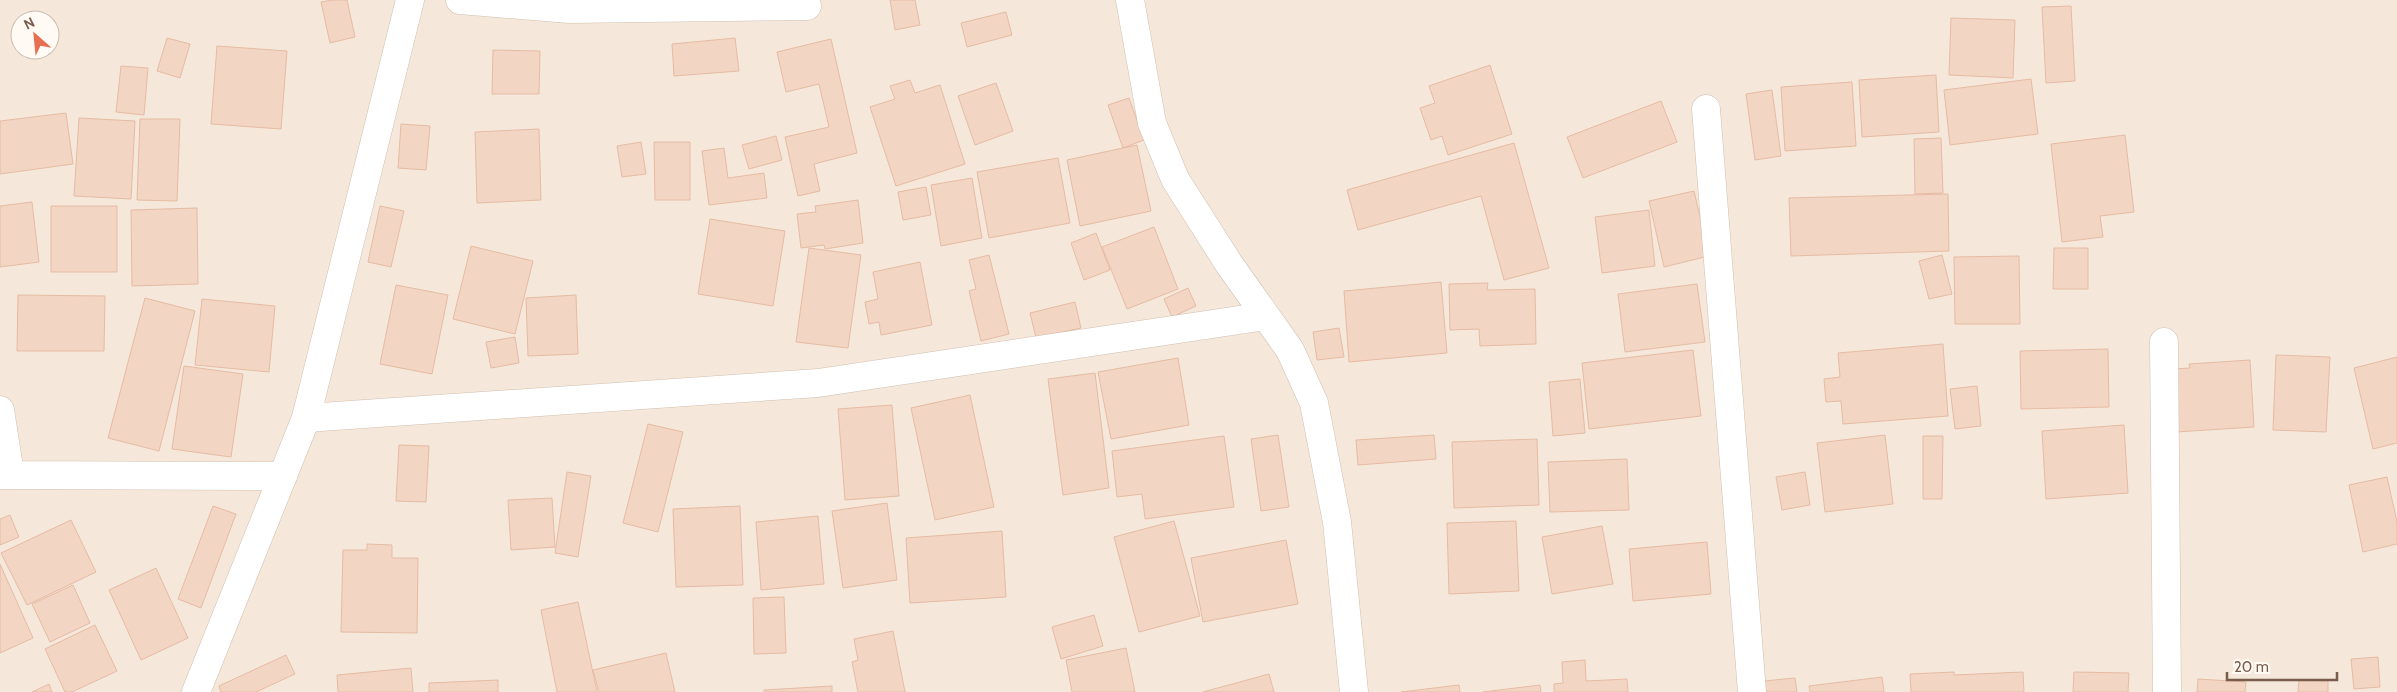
<svg xmlns="http://www.w3.org/2000/svg" width="2397" height="692" viewBox="0 0 2397 692" font-family="Cabin,sans-serif">
	<rect width="100%" height="100%" fill="#fdf6ec"/>
	<path fill="#f5e8da" fill-rule="evenodd" d="M0 0H2397V692H0ZM20 20H50V50H20Z"/>
	<path fill="#f3d5c3" stroke="#e6bba3" d="M333 0H347L355 37 330 43 321 2Z
		M890 0H915L920 25 895 30Z
		M2071 6 2075 81 2046 83 2042 7Z
		M1006 12 1012 35 967 47 961 23Z
		M1951 18 2015 20 2013 78 1949 75Z
		M167 38 190 44 180 78 157 71Z
		M735 38 739 71 674 76 672 44Z
		M831 39 857 153 814 164 820 191 798 196 785 137 829 127 819 84 786 92 777 52Z
		M217 46 287 51 281 129 211 124Z
		M493 50 540 51 539 94H492Z
		M1490 65 1512 134 1448 155 1442 136 1431 140 1420 108 1435 103 1429 86Z
		M121 66 148 68 144 115 116 112Z
		M1936 75 1939 132 1862 137 1859 80Z
		M2031 79 2038 134 1950 145 1944 90Z
		M910 80 915 93 940 85 965 164 896 186 870 107 895 99 890 86Z
		M1852 82 1856 146 1785 151 1781 87Z
		M996 83 1013 131 975 145 958 96Z
		M1772 90 1781 156 1755 160 1746 94Z
		M1129 98 1144 140 1123 148 1108 105Z
		M1661 101 1677 142 1583 178 1567 137Z
		M66 113 73 164 0 174V121Z
		M79 118 135 121 131 199 74 196Z
		M140 119H180L177 201 137 200Z
		M401 124 430 126 426 170 398 168Z
		M539 129 541 200 477 203 475 132Z
		M2125 135 2134 212 2100 216 2103 237 2062 242 2051 144Z
		M776 136 782 160 749 169 742 145Z
		M1941 138 1943 193 1915 194 1914 139Z
		M641 142 646 174 622 177 617 146Z
		M654 142H690V200H655Z
		M1514 143 1549 268 1504 280 1481 196 1358 230 1347 190Z
		M1137 145 1151 211 1080 226 1067 160Z
		M724 148 728 178 764 173 767 198 709 205 702 151Z
		M1058 158 1070 223 989 238 977 172Z
		M972 178 982 238 941 246 931 185Z
		M926 187 931 215 903 220 898 192Z
		M1694 191 1709 256 1664 267 1649 201Z
		M1948 194 1949 251 1791 256 1789 198Z
		M858 200 863 243 825 249 824 245 801 248 797 214 816 212 815 206Z
		M32 202 39 262 0 267V206Z
		M51 206H117V272H51Z
		M380 206 404 211 391 267 368 262Z
		M197 208 198 284 132 286 131 210Z
		M1649 210 1655 266 1602 273 1595 217Z
		M710 219 785 231 773 306 698 294Z
		M1154 227 1178 289 1127 309 1102 247Z
		M1096 233 1110 270 1084 280 1071 243Z
		M471 246 533 261 515 334 453 319Z
		M809 248 861 255 848 348 796 342Z
		M2054 248H2088V289H2053Z
		M989 255 1009 334 981 341 969 291 976 289 969 260Z
		M1942 255 1952 294 1929 299 1919 261Z
		M2019 256 2020 324H1955L1954 257Z
		M920 262 932 325 881 335 879 322 869 324 865 302 878 299 873 272Z
		M1441 282 1447 353 1349 362 1344 291Z
		M1488 283 1487 290 1535 289 1536 344 1480 346 1479 329 1450 330 1449 284Z
		M1697 284 1705 342 1625 352 1618 294Z
		M396 285 448 295 432 374 380 364Z
		M1188 288 1196 306 1172 317 1164 299Z
		M18 295 105 296 104 351H17Z
		M576 295 578 354 528 356 526 298Z
		M145 298 195 311 159 451 108 438Z
		M202 299 275 306 269 372 195 365Z
		M1075 302 1081 328 1036 338 1030 313Z
		M1339 328 1344 357 1317 360 1313 332Z
		M515 337 519 363 491 368 486 342Z
		M1943 344 1948 416 1843 424 1841 401 1826 402 1824 379 1840 377 1838 353Z
		M2108 349 2109 407 2021 409 2020 351Z
		M1693 350 1701 416 1589 429 1582 363Z
		M2276 355 2330 357 2326 432 2273 430Z
		M2397 357V443L2373 449 2354 368Z
		M1178 358 1189 425 1111 439 1098 372Z
		M2250 360 2254 427 2176 432 2172 369 2190 368 2189 364Z
		M184 366 243 374 231 457 172 449Z
		M1095 373 1109 488 1063 495 1048 379Z
		M1580 379 1585 433 1553 436 1549 382Z
		M1977 386 1981 426 1955 429 1950 389Z
		M970 395 994 507 935 520 911 408Z
		M892 405 899 496 845 500 838 409Z
		M648 424 683 432 658 532 623 523Z
		M2124 425 2128 493 2046 499 2042 431Z
		M1278 435 1289 507 1261 511 1251 439Z
		M1434 435 1436 459 1358 465 1356 440Z
		M1885 435 1893 504 1825 512 1817 443Z
		M1224 436 1234 507 1145 519 1142 494 1117 497 1112 451Z
		M1923 436H1943L1942 499H1923Z
		M1537 439 1539 505 1454 508 1452 442Z
		M399 445 429 446 426 502 396 501Z
		M1627 459 1629 510 1550 512 1548 462Z
		M567 472 591 476 578 557 555 553Z
		M1805 472 1810 505 1782 510 1776 477Z
		M2387 477 2397 522V544L2363 552 2349 485Z
		M552 498 555 547 511 550 508 500Z
		M887 503 897 580 843 588 832 511Z
		M213 506 236 514 201 608 178 599Z
		M740 506 743 585 676 587 673 509Z
		M10 515 19 537 0 545V519Z
		M818 516 824 584 761 590 756 522Z
		M71 520 96 572 27 605 1 553Z
		M1174 521 1200 616 1139 632 1114 537Z
		M1516 521 1519 591 1449 594 1447 523Z
		M1602 526 1613 584 1552 594 1542 537Z
		M1002 531 1006 597 910 603 906 538Z
		M1286 540 1298 604 1203 622 1191 558Z
		M1707 542 1711 594 1633 601 1629 549Z
		M367 544 392 545V558H418L417 633 341 632 343 550H367Z
		M0 564 33 638 0 653Z
		M156 568 188 638 141 660 109 590Z
		M73 585 90 623 50 642 32 604Z
		M784 597 786 653 754 654 753 598Z
		M578 602 597 692H557L541 610Z
		M1094 615 1103 646 1061 659 1052 627Z
		M95 625 117 671 72 692H65L45 649Z
		M893 631 905 692H858L852 662 858 660 854 639Z
		M1126 648 1135 692H1072L1066 660Z
		M666 653 675 692H599L593 670Z
		M286 655 295 674 256 692H221L219 686Z
		M2378 657 2380 687 2354 689 2351 659Z
		M1585 660 1586 681 1627 679 1628 692H1554V684L1563 683 1562 662Z
		M411 668 413 692H338L337 675Z
		M1954 672V675L2023 672 2024 692H1911L1910 674Z
		M2074 672 2129 673 2128 692H2073Z
		M1269 674 1274 692H1203Z
		M1882 677 1884 692H1810L1809 686Z
		M1795 678 1797 692H1765L1764 681Z
		M2198 679 2246 682 2245 692H2197Z
		M498 680V692H429V683Z
		M2299 680 2328 681V692H2298Z
		M49 684 52 692H32Z
		M1459 685 1460 692H1401Z
		M1540 685 1541 692H1483Z
		M832 686V692H764V690Z"/>
	<g fill="none" stroke-linecap="round" stroke-linejoin="round">
		<g stroke="#d1beb0" stroke-width="29">
			<path id="minor" d="M460 0 570 9 807 6
				M1130 0 1152 123 1175 179 1229 264 1290 350 1314 403 1337 522 1354 692
				M1706 109 1752 692
				M2164 342 2167 692
				M0 410 10 474
				M306 418 818 383 1266 316
				M0 475 283 476"/>
		</g>
		<g stroke="#d1beb0" stroke-width="29">
			<path id="tertiary" d="M196 692 306 418 410 0"/>
		</g>
		<use href="#minor" stroke="#fff" stroke-width="28"/>
		<use href="#tertiary" stroke="#fff" stroke-width="28"/>
	</g>
	<g transform="translate(35 35) rotate(333)"><circle r="24" fill="#fffaf3" stroke="#cabbb1"/>
	<path d="M0-4L9 19L0 12L-9 19Z" fill="#e76f51"/>
	<text y="-8" font-size="14" font-weight="bold" text-anchor="middle" fill="#7a5c4d">N</text>
	</g>
	<path d="M2227 672v8h110v-8" fill="none" stroke="#7a5c4d" stroke-width="2.5"/>
	<text x="2234" y="672" font-size="15" fill="#7a5c4d" stroke="#fffaf3" stroke-width="4" paint-order="stroke">20 m</text>
</svg>
